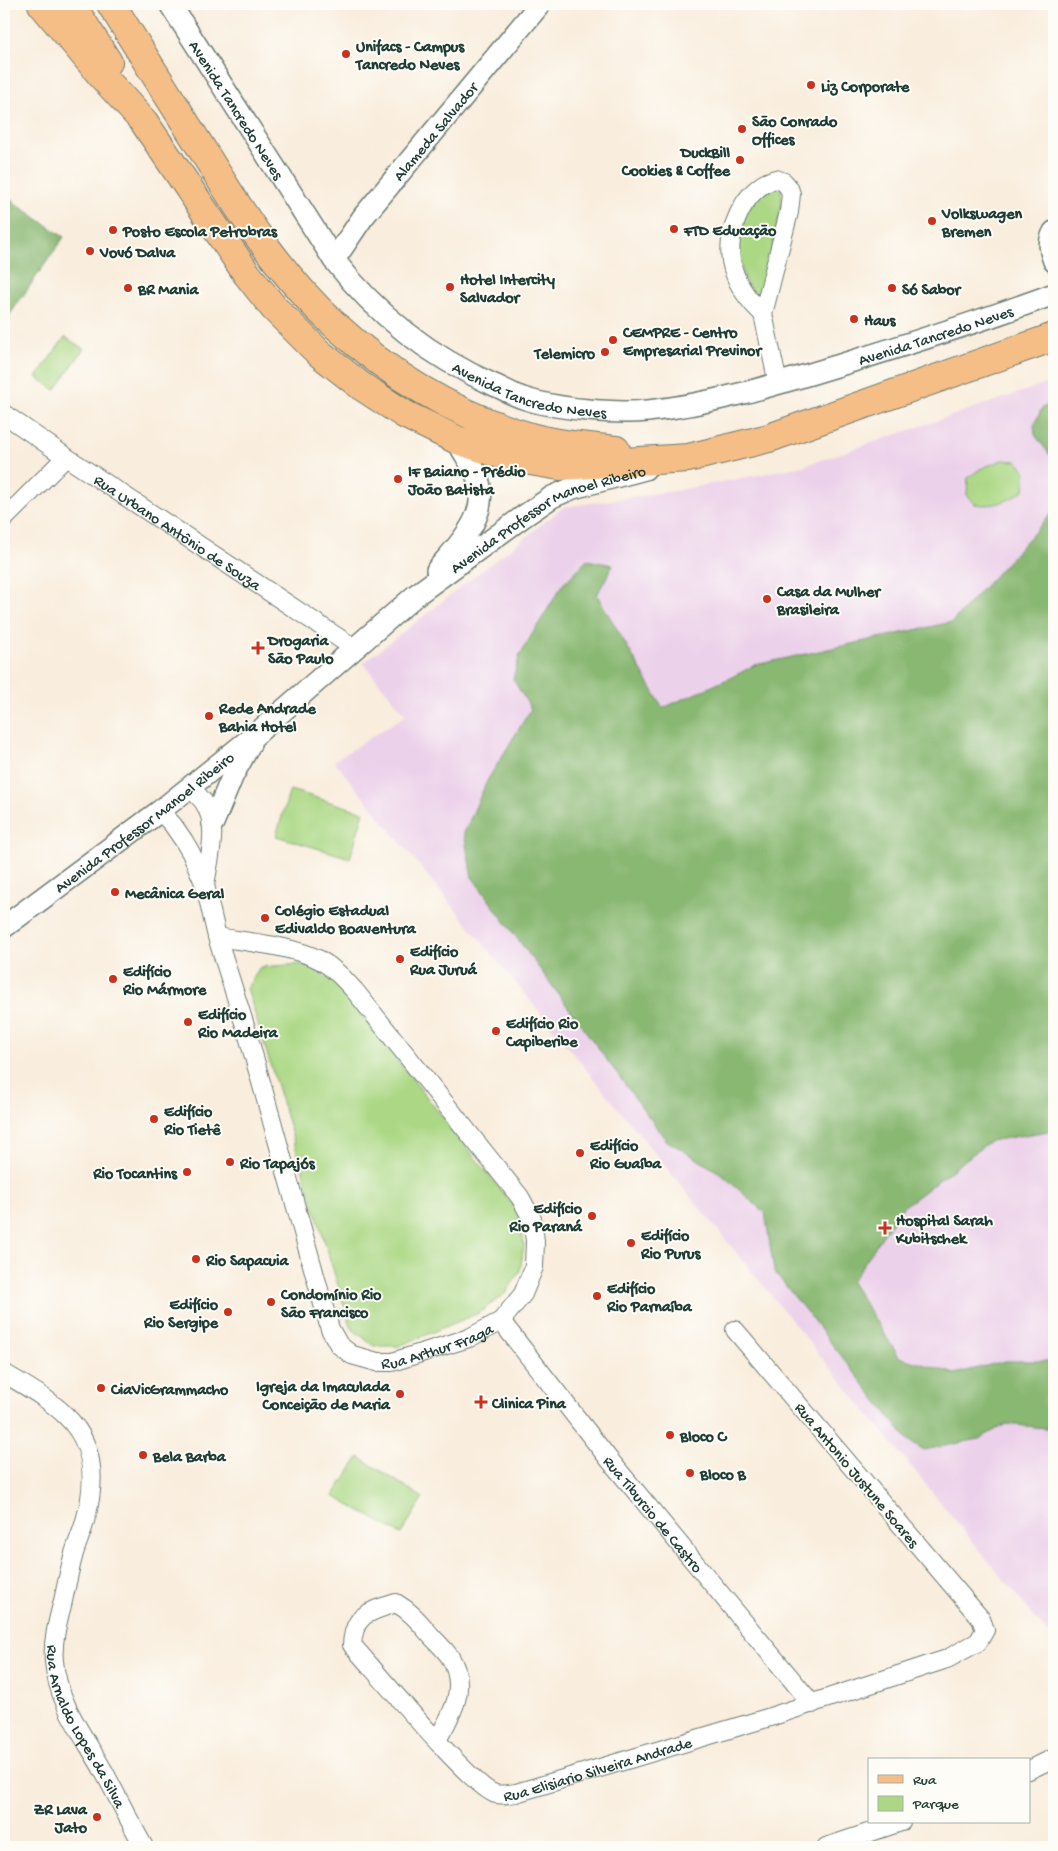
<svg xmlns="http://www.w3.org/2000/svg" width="1058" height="1851" viewBox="0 0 1058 1851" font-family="'Gochi Hand',sans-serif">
	<rect width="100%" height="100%" fill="#fdfcf7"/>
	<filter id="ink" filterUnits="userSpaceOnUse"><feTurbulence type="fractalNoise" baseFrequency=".02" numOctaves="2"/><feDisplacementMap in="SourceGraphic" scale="10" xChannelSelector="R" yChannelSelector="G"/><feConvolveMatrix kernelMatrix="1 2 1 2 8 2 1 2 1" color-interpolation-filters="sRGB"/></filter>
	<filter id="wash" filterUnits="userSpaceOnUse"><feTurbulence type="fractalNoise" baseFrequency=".0096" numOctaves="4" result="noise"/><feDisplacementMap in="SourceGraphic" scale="20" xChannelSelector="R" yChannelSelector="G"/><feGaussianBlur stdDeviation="1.12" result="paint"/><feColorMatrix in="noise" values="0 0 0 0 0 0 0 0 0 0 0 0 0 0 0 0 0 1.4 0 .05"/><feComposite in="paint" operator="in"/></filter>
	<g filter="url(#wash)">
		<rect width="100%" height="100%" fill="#f9eddd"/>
		<path fill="#ecd1ea" d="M1054 381V1641L334 761 406 715 363 663 564 507 680 490 803 466Z"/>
		<path fill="#acd885" stroke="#668a5c" d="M774 184 781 189 782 203 760 305 744 278 738 251 740 226 754 198Z
			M65 337 84 349 55 390 36 377Z
			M1002 460 1017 461 1026 473 1024 490C1008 502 994 507 975 504L967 495 968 478 980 469Z
			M290 790 364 812 350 858 276 836Z
			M303 964 335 982 520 1214 524 1245 520 1271 506 1293 479 1313 399 1346H374L351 1328 247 988 260 967Z
			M359 1457 423 1498 401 1534 333 1496Z"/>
		<path fill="#89b872" stroke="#547a53" d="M5 196 64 237 4 323V198Z
			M1054 402V453L1050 455 1035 435 1034 425 1042 408Z
			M1054 511V1130L990 1141 902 1208 851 1282 899 1357 955 1374 1005 1361H1052L1054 1363V1429L1006 1424 979 1439 924 1450 908 1440 774 1271 765 1213 720 1173 666 1140 472 877 464 833 487 781 531 709 513 679 520 654 541 620 563 584 587 560 613 565 597 595 663 708 730 678 755 665 952 622Z"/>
	</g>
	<g filter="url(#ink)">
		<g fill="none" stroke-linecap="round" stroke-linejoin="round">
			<g stroke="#6b7b6f" stroke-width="20">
				<g id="minor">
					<path d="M776 179 784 182 789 188 791 194 789 212 763 314C750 302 738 286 733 269 723 238 742 187 776 179Z"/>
					<path d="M763 314 778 384"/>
					<path id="s1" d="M4 414 66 457 354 648"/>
					<path d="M4 519 66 457"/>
					<path d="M189 787C194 792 199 796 203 801 220 825 209 858 205 885"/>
					<path id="s2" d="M160 811 173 825 184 841 191 853 205 885 217 937 247 1032 330 1329 339 1345 352 1355 377 1362H392L469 1338 501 1321 523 1294 534 1267 535 1241 532 1219 520 1197 355 991C344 979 334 968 320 960 293 946 248 942 217 937"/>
					<path id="s3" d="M501 1321 608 1458 812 1704"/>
					<path id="s4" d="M4 1373C25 1386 48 1398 66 1416 96 1445 96 1483 85 1521 82 1533 76 1545 73 1557 69 1572 66 1587 63 1601 58 1620 52 1642 54 1661 57 1702 84 1736 103 1770 117 1796 130 1822 144 1847"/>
					<path id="s5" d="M437 1740C453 1713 468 1687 450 1657 445 1650 438 1643 432 1637 420 1623 412 1612 396 1603 369 1612 354 1613 352 1645 374 1669 474 1790 496 1794 502 1795 510 1794 516 1793L767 1718 947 1659 978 1642 985 1630 981 1619 735 1330"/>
					<path d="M1029 1770 1054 1758"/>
					<path d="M826 1847 901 1822"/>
				</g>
			</g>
			<g stroke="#6b7b6f" stroke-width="24">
				<g id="tertiary">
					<path id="s6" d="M170 4 334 260C376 314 431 357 494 385 504 389 513 395 523 398 555 409 615 414 648 411 714 404 778 384 840 365 912 343 984 320 1054 294"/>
					<path d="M1054 232C1048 242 1050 251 1054 261"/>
					<path id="s7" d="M334 260 363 217 540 4"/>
					<path d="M437 570C460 543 493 512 476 474 471 462 462 451 457 440"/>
					<path d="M213 823 233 775 250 744"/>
					<path id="s8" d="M4 927 160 811 255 735 416 595 524 516 552 497 573 488 645 469"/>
				</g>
			</g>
			<g stroke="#6b7b6f" stroke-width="30">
				<path id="primary" d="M42 4 102 76 144 122 247 274 274 308 319 353 361 386 404 414 457 440 512 458 560 466 688 458 769 438 1054 337
					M71 4 108 62
					M111 4C142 53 172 102 203 151 241 213 281 276 335 325 392 377 460 417 534 438 560 445 590 447 616 450"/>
			</g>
			<use href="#minor" stroke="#fff" stroke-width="18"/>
			<use href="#tertiary" stroke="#fff" stroke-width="21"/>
			<use href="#primary" stroke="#f6be87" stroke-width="28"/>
		</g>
	</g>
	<g fill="#c8321e" stroke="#fdfcf7" stroke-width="2">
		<circle cx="346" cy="54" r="5"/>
		<circle cx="811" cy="85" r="5"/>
		<circle cx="742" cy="129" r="5"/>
		<circle cx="740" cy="160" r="5"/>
		<circle cx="932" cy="221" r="5"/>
		<circle cx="674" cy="229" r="5"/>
		<circle cx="113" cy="230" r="5"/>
		<circle cx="90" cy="251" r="5"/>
		<circle cx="450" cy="287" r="5"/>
		<circle cx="128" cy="288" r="5"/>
		<circle cx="892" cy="288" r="5"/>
		<circle cx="854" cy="319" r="5"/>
		<circle cx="613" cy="340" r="5"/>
		<circle cx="605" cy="352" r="5"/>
		<circle cx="398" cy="479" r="5"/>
		<circle cx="767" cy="599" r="5"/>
		<path d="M255.5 640.5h5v5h5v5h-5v5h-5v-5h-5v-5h5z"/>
		<circle cx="209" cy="716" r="5"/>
		<circle cx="115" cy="892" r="5"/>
		<circle cx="265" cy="918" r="5"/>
		<circle cx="400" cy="959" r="5"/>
		<circle cx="113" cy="979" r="5"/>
		<circle cx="188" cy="1022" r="5"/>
		<circle cx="496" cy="1031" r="5"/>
		<circle cx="154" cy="1119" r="5"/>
		<circle cx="580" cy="1153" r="5"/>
		<circle cx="230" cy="1162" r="5"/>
		<circle cx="187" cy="1172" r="5"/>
		<circle cx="592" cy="1216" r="5"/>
		<path d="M882.5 1220.5h5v5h5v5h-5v5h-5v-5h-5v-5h5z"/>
		<circle cx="631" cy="1243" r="5"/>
		<circle cx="196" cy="1259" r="5"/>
		<circle cx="597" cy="1296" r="5"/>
		<circle cx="271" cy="1302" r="5"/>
		<circle cx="228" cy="1312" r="5"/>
		<circle cx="101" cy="1388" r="5"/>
		<circle cx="400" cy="1394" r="5"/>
		<path d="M478.5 1394.5h5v5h5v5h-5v5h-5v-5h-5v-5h5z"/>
		<circle cx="670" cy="1435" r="5"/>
		<circle cx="143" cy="1455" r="5"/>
		<circle cx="690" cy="1473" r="5"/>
		<circle cx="97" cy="1817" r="5"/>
	</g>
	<g text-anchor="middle" stroke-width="4" stroke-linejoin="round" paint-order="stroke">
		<g font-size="16" font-weight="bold" fill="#1f3d34" stroke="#fdfcf7" text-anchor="start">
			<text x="356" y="51">Unifacs - Campus<tspan x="356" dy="18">Tancredo Neves</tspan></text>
			<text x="821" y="91">Liz Corporate</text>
			<text x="752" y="126">São Conrado<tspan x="752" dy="18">Offices</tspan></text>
			<text x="730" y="157" text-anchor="end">DuckBill<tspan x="730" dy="18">Cookies &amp; Coffee</tspan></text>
			<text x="942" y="218">Volkswagen<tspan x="942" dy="18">Bremen</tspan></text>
			<text x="684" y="235">FTD Educação</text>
			<text x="123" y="236">Posto Escola Petrobras</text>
			<text x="100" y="257">Vovó Dalva</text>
			<text x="460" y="284">Hotel Intercity<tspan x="460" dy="18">Salvador</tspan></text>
			<text x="138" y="294">BR Mania</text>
			<text x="902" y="294">Só Sabor</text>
			<text x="864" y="325">Haus</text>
			<text x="623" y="337">CEMPRE - Centro<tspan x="623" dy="18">Empresarial Previnor</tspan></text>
			<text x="595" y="358" text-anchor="end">Telemicro</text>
			<text x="408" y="476">IF Baiano - Prédio<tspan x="408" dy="18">João Batista</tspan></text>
			<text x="777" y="596">Casa da Mulher<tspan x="777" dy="18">Brasileira</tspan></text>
			<text x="268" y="645">Drogaria<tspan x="268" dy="18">São Paulo</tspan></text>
			<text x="219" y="713">Rede Andrade<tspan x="219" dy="18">Bahia Hotel</tspan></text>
			<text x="125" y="898">Mecânica Geral</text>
			<text x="275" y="915">Colégio Estadual<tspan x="275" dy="18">Edivaldo Boaventura</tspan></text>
			<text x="410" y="956">Edifício<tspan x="410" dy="18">Rua Juruá</tspan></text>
			<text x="123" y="976">Edifício<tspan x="123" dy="18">Rio Mármore</tspan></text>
			<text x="198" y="1019">Edifício<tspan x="198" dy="18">Rio Madeira</tspan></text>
			<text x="506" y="1028">Edifício Rio<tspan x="506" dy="18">Capiberibe</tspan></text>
			<text x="164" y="1116">Edifício<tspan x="164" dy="18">Rio Tietê</tspan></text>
			<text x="590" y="1150">Edifício<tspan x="590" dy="18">Rio Guaíba</tspan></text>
			<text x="240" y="1168">Rio Tapajós</text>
			<text x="177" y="1178" text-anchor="end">Rio Tocantins</text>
			<text x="582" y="1213" text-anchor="end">Edifício<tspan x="582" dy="18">Rio Paraná</tspan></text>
			<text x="896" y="1225">Hospital Sarah<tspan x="896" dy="18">Kubitschek</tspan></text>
			<text x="641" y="1240">Edifício<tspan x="641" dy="18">Rio Purus</tspan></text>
			<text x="206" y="1265">Rio Sapacuia</text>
			<text x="607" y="1293">Edifício<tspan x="607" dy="18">Rio Parnaíba</tspan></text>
			<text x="281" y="1299">Condomínio Rio<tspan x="281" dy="18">São Francisco</tspan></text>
			<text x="218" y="1309" text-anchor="end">Edifício<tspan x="218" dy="18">Rio Sergipe</tspan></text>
			<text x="390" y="1391" text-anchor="end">Igreja da Imaculada<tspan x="390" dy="18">Conceição de Maria</tspan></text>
			<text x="111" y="1394">CiaVicGrammacho</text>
			<text x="492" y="1408">Clinica Pina</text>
			<text x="680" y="1441">Bloco C</text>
			<text x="153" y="1461">Bela Barba</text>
			<text x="700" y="1479">Bloco B</text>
			<text x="87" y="1814" text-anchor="end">ZR Lava<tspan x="87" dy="18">Jato</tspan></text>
		</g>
		<g font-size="16" fill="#1f3d34" stroke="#fdfcf7">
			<text dy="6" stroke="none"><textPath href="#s6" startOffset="125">Avenida Tancredo Neves</textPath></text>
			<text dy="6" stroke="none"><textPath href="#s7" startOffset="164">Alameda Salvador</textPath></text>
			<text dy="6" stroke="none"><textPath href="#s6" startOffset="965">Avenida Tancredo Neves</textPath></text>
			<text dy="6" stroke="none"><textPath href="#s6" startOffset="545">Avenida Tancredo Neves</textPath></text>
			<text dy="6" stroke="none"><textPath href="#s8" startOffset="684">Avenida Professor Manoel Ribeiro</textPath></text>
			<text dy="6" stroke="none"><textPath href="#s1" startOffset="210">Rua Urbano Antônio de Souza</textPath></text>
			<text dy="6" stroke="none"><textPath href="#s8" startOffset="175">Avenida Professor Manoel Ribeiro</textPath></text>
			<text dy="6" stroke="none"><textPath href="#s2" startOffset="672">Rua Arthur Fraga</textPath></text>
			<text transform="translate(858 1474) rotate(50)" y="6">Rua Antonio Justune Soares</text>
			<text dy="6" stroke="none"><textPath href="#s3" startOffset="246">Rua Tiburcio de Castro</textPath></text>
			<text dy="6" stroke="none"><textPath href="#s4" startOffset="405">Rua Arnaldo Lopes da Silva</textPath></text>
			<text dy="6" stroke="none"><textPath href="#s5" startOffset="546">Rua Elisiario Silveira Andrade</textPath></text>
		</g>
	</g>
	<rect width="1058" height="1851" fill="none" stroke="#fdfcf7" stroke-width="20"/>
	<rect x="868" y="1758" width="162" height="65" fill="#fdfcf7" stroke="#a4b0a9"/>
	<rect x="878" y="1775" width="25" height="8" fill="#f6be87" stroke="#a4b0a9"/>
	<text x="913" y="1784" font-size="15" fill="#1f3d34">Rua</text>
	<rect x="878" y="1796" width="25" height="15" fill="#acd885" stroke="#a4b0a9"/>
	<text x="913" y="1808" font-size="15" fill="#1f3d34">Parque</text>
</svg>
